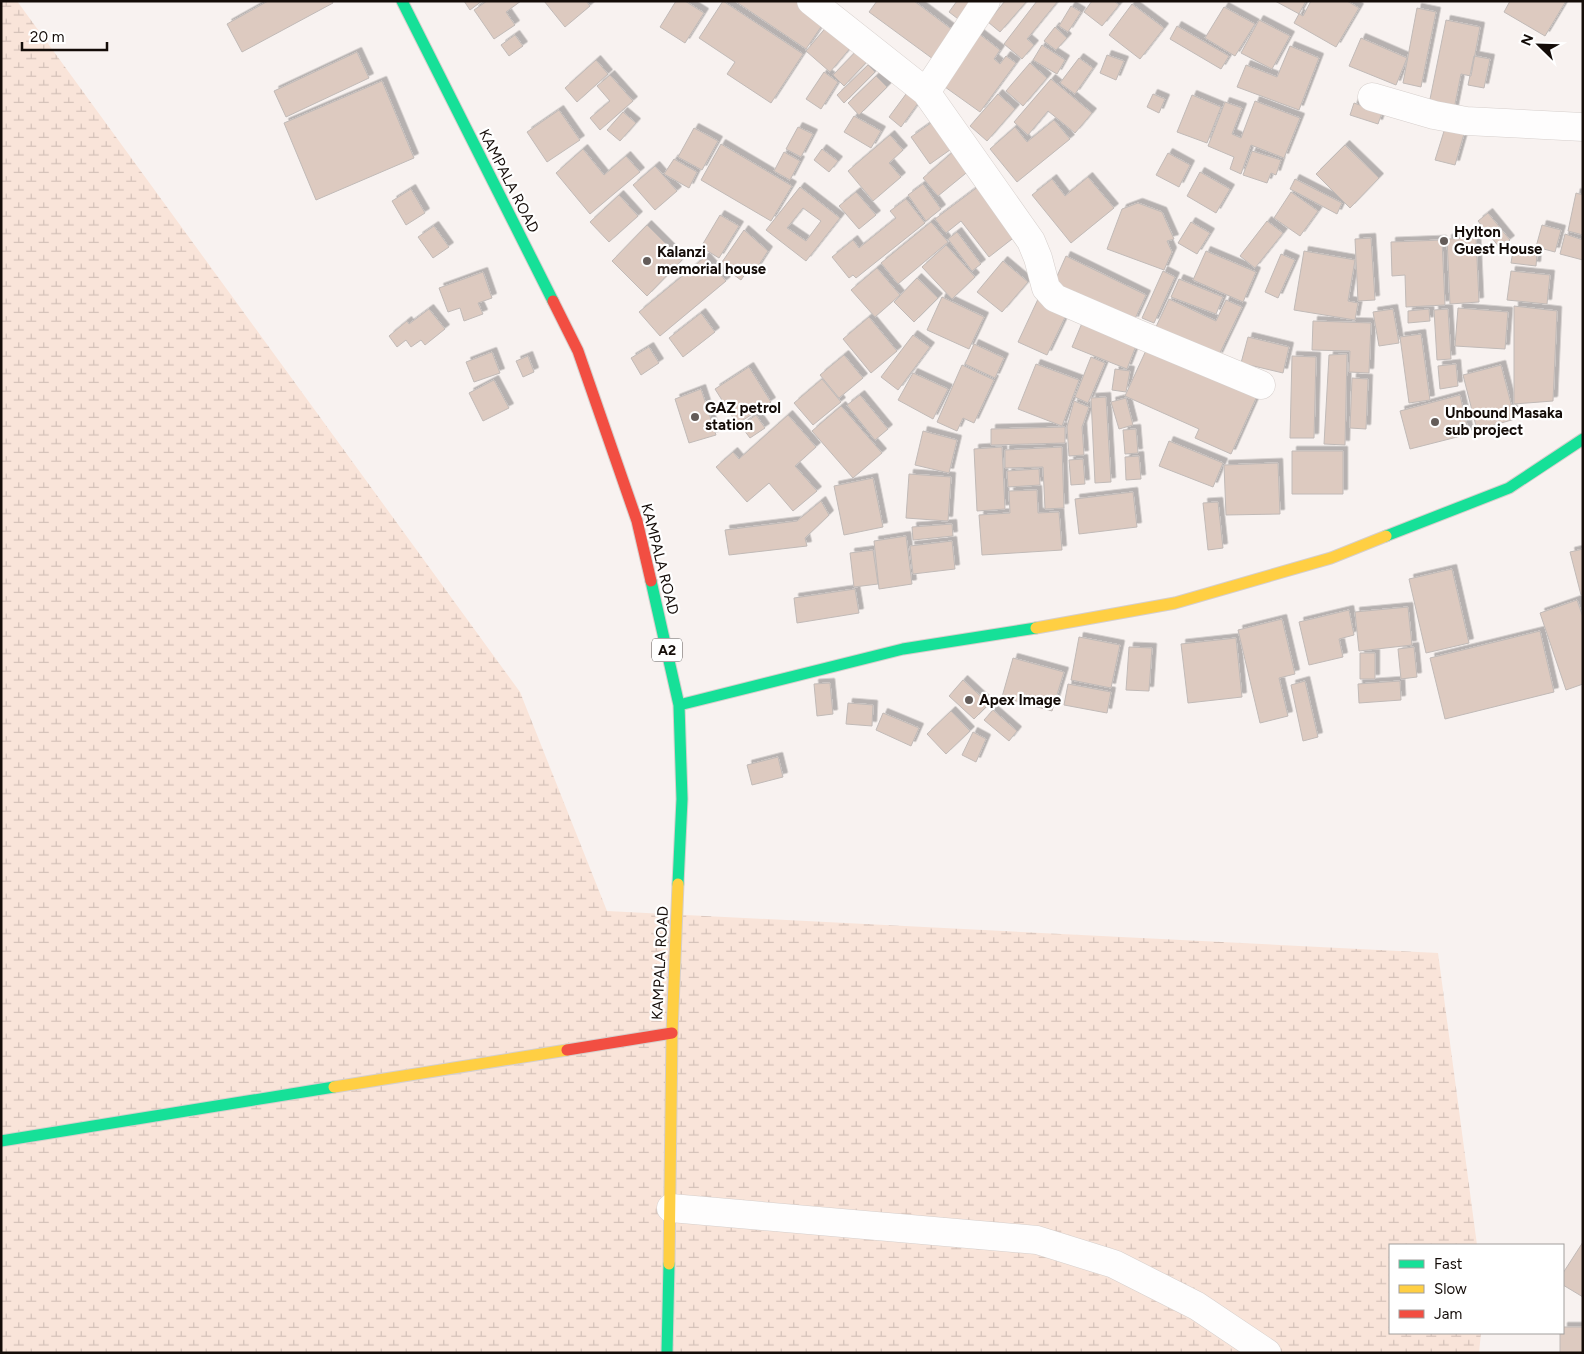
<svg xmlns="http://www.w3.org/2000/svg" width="1584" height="1354" viewBox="0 0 1584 1354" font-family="Figtree,sans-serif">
	<defs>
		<pattern id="wetland-marsh" width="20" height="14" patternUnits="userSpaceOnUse" patternTransform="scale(1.25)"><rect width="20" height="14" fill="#f9e4d9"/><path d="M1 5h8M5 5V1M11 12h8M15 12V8" fill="none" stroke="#d5c2b9"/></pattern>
		<filter id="shadow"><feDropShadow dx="4.5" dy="-4.5" stdDeviation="0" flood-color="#0004"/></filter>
	</defs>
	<rect width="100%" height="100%" fill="#f8f2f0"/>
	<path fill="url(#wetland-marsh)" d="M1 1H17L520 692 607 911 1438 953 1477 1245H1390V1333H1481L1479 1353H1Z"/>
	<path fill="#ddcac0" stroke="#c1bab7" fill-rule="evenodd" filter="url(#shadow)" d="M268 1H332L333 3 242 52 227 24Z
		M464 1H482L470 10Z
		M487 1H521L506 12 515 25 494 39 474 10Z
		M544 1H586L590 6 565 27Z
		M676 1H685L704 13 685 43 660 27Z
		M723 1 803 54 771 103 727 74 735 62 699 38Z
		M735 1H795L825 21 806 49Z
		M877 1H914L954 31 933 59 869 12Z
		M957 1H983L966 25 949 12Z
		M1005 1H1027L1000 32 988 22Z
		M1037 1H1058L1027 39 1034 45 1022 59 1004 44Z
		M1092 1H1114L1119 5 1102 26 1084 12Z
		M1275 1H1311L1303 16Z
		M1306 1H1347L1359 8 1336 47 1294 23Z
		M1510 1H1566L1545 36 1504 12Z
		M1132 4 1164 28 1140 59 1109 35Z
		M1071 6 1081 12 1068 32 1059 26Z
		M1224 7 1255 24 1235 56 1205 38Z
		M1417 8 1436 12 1421 87 1403 83Z
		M1259 20 1290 36 1272 69 1241 53Z
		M1446 20 1480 27 1471 76 1461 74 1453 114 1428 109Z
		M828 25 852 46 830 72 806 51Z
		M1177 26 1229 56 1221 69 1170 39Z
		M1055 27 1067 38 1056 50 1044 41Z
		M978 33 1000 50 994 59 1000 64 1006 56 1016 63 980 112 945 87Z
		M515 35 523 46 509 56 501 45Z
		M1361 38 1407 58 1396 85 1349 66Z
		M865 42 876 52 844 86 833 75Z
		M1042 45 1065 60 1057 74 1033 60Z
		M1290 46 1319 58 1299 110 1237 87 1246 65 1277 77Z
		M357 52 369 78 286 117 274 91Z
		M1107 55 1124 61 1116 80 1100 73Z
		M1474 56 1490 59 1484 88 1468 85Z
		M1079 58 1093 68 1075 94 1060 83Z
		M596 60 608 74 577 102 565 88Z
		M1030 63 1047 78 1023 106 1006 91Z
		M868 65 875 72 844 103 837 95Z
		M824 72 838 82 821 109 806 99Z
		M610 75 633 101 600 130 590 118 610 101 597 86Z
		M876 76 887 87 859 115 848 103Z
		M1051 79 1092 113 1075 133 1048 111 1028 135 1014 122Z
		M382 81 414 158 316 200 284 123Z
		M909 90 921 99 901 127 889 117Z
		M998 94 1015 109 987 141 970 126Z
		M1153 94 1165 99 1159 113 1147 107Z
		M1192 95 1221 107 1207 143 1177 132Z
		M1255 101 1300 118 1284 158 1251 145 1241 174 1230 169 1234 157 1208 146 1225 102 1242 108 1232 134 1241 138Z
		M1354 103 1382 113 1378 124 1350 115Z
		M559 110 580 140 547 162 527 132Z
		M623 112 636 123 620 141 607 130Z
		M854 116 881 131 871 148 844 132Z
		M938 118 957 145 930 164 911 137Z
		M1054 120 1070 139 1017 182 990 149 1015 127 1027 142Z
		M798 127 813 134 801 157 786 149Z
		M694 128 718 141 702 170 678 157Z
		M1445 128 1464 134 1455 165 1435 160Z
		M890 135 903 150 889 163 901 177 873 201 848 171Z
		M721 144 792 186 771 221 701 180Z
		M1345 145 1379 178 1350 208 1316 174Z
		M583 149 604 175 626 156 640 172 590 214 556 173Z
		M822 149 838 161 829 172 814 160Z
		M955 150 971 169 938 196 923 178Z
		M1252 151 1281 160 1276 175 1271 173 1267 183 1243 175Z
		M784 152 800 161 790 180 774 171Z
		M1168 153 1190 165 1179 187 1156 175Z
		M674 159 697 172 689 188 664 174Z
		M655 166 677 191 655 210 633 185Z
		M1200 172 1230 189 1216 213 1187 196Z
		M1088 177 1114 208 1071 243 1032 195 1052 179 1065 196Z
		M1295 179 1342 203 1337 214 1290 189Z
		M983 183 1021 232 989 257 961 221 946 233 935 219Z
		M923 184 941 209 926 221 908 195Z
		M800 187 840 218 806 261 766 230ZM803 208 821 221 806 241 787 228Z
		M411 189 425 213 406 225 392 201Z
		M856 192 876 215 859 229 839 206Z
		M1291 192 1318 211 1300 236 1274 218Z
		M1576 193 1583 195V235L1568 231Z
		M619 195 638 216 609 242 590 222Z
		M906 199 925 223 856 278 853 275 849 278 832 257 853 240 859 248 896 218 890 211Z
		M1138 203 1162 212 1174 239 1167 241 1172 252 1164 270 1107 249 1122 209Z
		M1488 213 1510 240 1500 248 1478 221Z
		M720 215 739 226 719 258 701 247Z
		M1267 221 1283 233 1255 268 1240 256Z
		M931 222 948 242 898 284 881 263Z
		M1191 222 1210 233 1197 254 1178 243Z
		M647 225 682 260 647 296 612 261Z
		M1542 225 1561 230 1555 252 1536 247Z
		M434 226 449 247 433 258 418 237Z
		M744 230 768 251 755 271 750 267 741 280 720 265Z
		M957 232 981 264 972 271 948 239Z
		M1565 234 1583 240V260L1560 254Z
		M1371 238 1375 300 1358 301 1355 239Z
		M1476 238 1479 302 1450 304 1447 239Z
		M1442 240 1445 305 1406 307 1405 275 1392 276 1391 242Z
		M946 245 975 277 952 299 922 267Z
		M1206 251 1256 272 1243 302 1193 280Z
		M1304 251 1355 260 1348 301 1358 303 1355 320 1294 310Z
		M1513 251 1537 254 1536 266 1511 263Z
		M1281 254 1295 260 1278 298 1265 292Z
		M1066 256 1146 295 1134 321 1054 283Z
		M705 257 726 281 660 336 639 312Z
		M1003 261 1028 282 1002 312 977 292Z
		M877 268 900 295 875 317 851 290Z
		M1163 271 1175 277 1154 323 1142 318Z
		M1511 271 1550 275 1547 304 1507 300Z
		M483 272 492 298 478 303 483 314 464 321 460 308 448 312 439 288Z
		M917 278 938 298 914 322 894 302Z
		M1179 279 1223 297 1216 314 1171 297Z
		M942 297 984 317 969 349 927 330Z
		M1039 297 1068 311 1047 355 1018 342Z
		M1169 299 1216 321 1226 300 1242 307 1218 357 1155 329Z
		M1514 306 1557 311 1553 401 1514 404Z
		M1458 308 1508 312 1505 349 1455 346Z
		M429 309 445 329 425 345 421 340 411 347 406 340 397 347 389 336 407 321 409 324Z
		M1393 309 1399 343 1379 346 1373 312Z
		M1429 309 1430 321 1408 323V311Z
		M1448 309 1451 359 1437 360 1434 310Z
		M701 313 715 332 683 357 669 338Z
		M1085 316 1139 338 1127 369 1072 347Z
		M869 317 897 351 871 373 843 339Z
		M1313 321 1371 323 1369 373 1349 372 1350 351 1312 350Z
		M1421 334 1430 400 1409 403 1400 337Z
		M913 335 930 347 898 390 881 377Z
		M1248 337 1289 347 1283 373 1241 363Z
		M974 344 1004 358 995 378 965 364Z
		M1148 346 1257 396 1231 454 1195 438 1199 429 1125 396Z
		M649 347 659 363 641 375 631 358Z
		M492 352 500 373 474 382 466 362Z
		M1347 354 1345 445 1324 444 1329 355Z
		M844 355 863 378 839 398 820 375Z
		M528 356 534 372 523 377 516 361Z
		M1292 356 1316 357 1314 438H1290Z
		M1091 357 1105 363 1088 403 1075 397Z
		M1036 364 1079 380 1062 426 1018 409Z
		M1456 364 1458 386 1440 389 1438 366Z
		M962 365 994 380 974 423 963 418 957 431 937 422Z
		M1501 365 1515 419 1477 430 1463 375Z
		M749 367 771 402 737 424 715 389Z
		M1115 369 1130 371 1126 392 1112 390Z
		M913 373 948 389 933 419 898 400Z
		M1352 378 1368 379 1366 429 1350 428Z
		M822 379 841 402 813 425 794 403Z
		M494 380 509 408 483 421 469 393Z
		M701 389 716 435 689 443 675 399Z
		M860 395 888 429 875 440 847 405Z
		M1460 395 1469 434 1410 449 1400 411Z
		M1106 397 1111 482 1095 483 1091 398Z
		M1126 398 1133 425 1119 429 1111 402Z
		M1074 401 1089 407 1082 427 1084 455 1069 456 1067 427Z
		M841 406 882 453 853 478 812 431Z
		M756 415 765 428 750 438 741 426Z
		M788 415 816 447 795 466 817 491 793 511 769 483 747 502 716 467 733 452 739 459Z
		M1065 427V443L991 445V429Z
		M1136 429 1138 453 1125 454 1123 430Z
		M923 431 957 440 949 473 915 465Z
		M1169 441 1223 463 1213 487 1159 466Z
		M1002 447 1005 509 977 511 974 449Z
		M1062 447 1064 508 1045 509 1043 467 1005 468V450Z
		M1292 451H1343V494H1292Z
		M1139 456 1141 479 1126 480 1125 457Z
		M1083 459 1085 484 1071 485 1069 460Z
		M1278 463 1280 514 1226 515 1224 465Z
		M1039 469 1040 485 1008 487 1007 471Z
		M909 474 951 477 948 521 906 518Z
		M873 478 883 527 844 535 834 486Z
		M1037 490 1038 513 1059 512 1062 550 982 555 979 515 1010 513 1009 491Z
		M1133 492 1137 527 1079 534 1075 499Z
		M821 501 829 515 805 538 807 546 729 555 725 530 797 521Z
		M1218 502 1223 548 1208 550 1203 503Z
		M952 524 953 536 913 540 912 527Z
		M906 536 912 584 879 589 874 541Z
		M952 541 955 569 913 574 910 546Z
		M1583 549V595H1581L1570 552Z
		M873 550 878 584 854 587 850 553Z
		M1452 569 1469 643 1426 653 1409 579Z
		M855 589 859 613 797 623 794 598Z
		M1577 600 1583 617V684L1566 690 1540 613Z
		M1408 607 1412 645 1359 651 1355 612Z
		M1349 610 1354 635 1339 639 1343 657 1309 665 1299 622Z
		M1282 619 1295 674 1279 678 1288 716 1260 723 1238 630Z
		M1540 631 1554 692 1445 719 1430 658Z
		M1079 637 1120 645 1111 688 1071 680Z
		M1236 638 1242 697 1188 703 1181 644Z
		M1129 647 1152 648 1149 691 1126 690Z
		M1414 647 1417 677 1401 679 1398 649Z
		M1360 653H1375V679H1360Z
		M1013 658 1064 672 1052 711 1002 697Z
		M963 680 989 704 974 719 949 696Z
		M1305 681 1318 737 1303 741 1291 685Z
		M1400 681 1401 700 1359 703 1358 684Z
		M830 683 833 714 817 716 814 684Z
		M1068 684 1111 692 1107 713 1064 705Z
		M848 703 873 705 872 726 846 724Z
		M993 710 1017 731 1009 741 984 720Z
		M951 711 970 731 946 754 927 734Z
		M883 713 919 728 911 746 876 730Z
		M973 732 986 739 976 762 962 755Z
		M778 757 783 777 752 785 747 765Z
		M1583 1242V1297L1563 1285V1273Z
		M1563 1327H1583V1353H1560V1333H1563Z"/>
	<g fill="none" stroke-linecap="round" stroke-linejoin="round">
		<g stroke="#d6cfcc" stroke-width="29">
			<path id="street" d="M811 1 926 92 1031 241 1038 258 1046 288 1055 298 1136 333 1261 385
				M926 92 986 1
				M1372 97 1434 115 1466 121 1583 127
				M671 1208 1037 1240 1114 1264 1197 1306 1267 1353"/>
		</g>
		<g stroke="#d6cfcc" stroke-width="13">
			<path id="fast" d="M402 1 553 301
				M1386 536 1509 488 1583 439
				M651 581 679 705 682 799 678 884
				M679 705 903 649 1036 628
				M1 1141 334 1087
				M667 1353 669 1264"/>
		</g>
		<g stroke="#d6cfcc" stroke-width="13">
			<path id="slow" d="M1036 628 1175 603 1331 558 1386 536
				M334 1087 567 1050
				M669 1264 672 1033 678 884"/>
		</g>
		<g stroke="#d6cfcc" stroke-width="13">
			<path id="jam" d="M553 301 578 351 637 521 651 581
				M567 1050 672 1033"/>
		</g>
		<use href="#street" stroke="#fefdfd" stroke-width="28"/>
		<use href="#fast" stroke="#16e098" stroke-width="11"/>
		<use href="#slow" stroke="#ffcf43" stroke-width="11"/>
		<use href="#jam" stroke="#f24e42" stroke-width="11"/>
	</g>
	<g fill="#645c59" stroke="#fff" stroke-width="2">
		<circle cx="1444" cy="241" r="5"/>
		<circle cx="647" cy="261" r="5"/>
		<circle cx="695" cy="417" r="5"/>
		<circle cx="1435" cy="422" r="5"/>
		<circle cx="969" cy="700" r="5"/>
	</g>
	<g text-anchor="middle" stroke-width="4.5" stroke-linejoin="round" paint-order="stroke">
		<rect fill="#fff" stroke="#5a5552" stroke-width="1" x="652" y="638.5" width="30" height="23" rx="4"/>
		<g font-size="14" font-weight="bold" fill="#140c08">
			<text x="667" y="655">A2</text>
		</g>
		<g font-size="15" fill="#140c08" stroke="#fff">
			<text transform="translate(509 181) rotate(63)" y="5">KAMPALA ROAD</text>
			<text transform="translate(660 559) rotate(76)" y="5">KAMPALA ROAD</text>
			<text transform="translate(660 963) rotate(-87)" y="5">KAMPALA ROAD</text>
		</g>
		<g font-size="15" font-weight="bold" fill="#140c08" stroke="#fff" text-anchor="start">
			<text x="1454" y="237">Hylton<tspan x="1454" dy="17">Guest House</tspan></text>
			<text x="657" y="257">Kalanzi<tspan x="657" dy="17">memorial house</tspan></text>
			<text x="705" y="413">GAZ petrol<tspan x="705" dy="17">station</tspan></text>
			<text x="1445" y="418">Unbound Masaka<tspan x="1445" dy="17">sub project</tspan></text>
			<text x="979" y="705">Apex Image</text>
		</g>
	</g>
	<rect width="1584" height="1354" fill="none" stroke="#140c08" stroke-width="5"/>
	<rect x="1389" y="1244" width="175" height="90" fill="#ffffff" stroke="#a19e9c"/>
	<rect x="1399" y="1260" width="25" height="8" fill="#16e098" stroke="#a19e9c"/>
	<text x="1434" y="1269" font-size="15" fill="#140c08">Fast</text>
	<rect x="1399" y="1285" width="25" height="8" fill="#ffcf43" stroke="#a19e9c"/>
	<text x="1434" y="1294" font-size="15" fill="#140c08">Slow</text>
	<rect x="1399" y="1310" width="25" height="8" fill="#f24e42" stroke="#a19e9c"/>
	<text x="1434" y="1319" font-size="15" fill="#140c08">Jam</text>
	<g transform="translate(1539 45) rotate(293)" stroke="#ffffff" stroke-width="4" paint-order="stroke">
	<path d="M0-4L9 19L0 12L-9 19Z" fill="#140c08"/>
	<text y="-8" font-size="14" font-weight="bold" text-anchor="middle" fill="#140c08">N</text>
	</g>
	<path d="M22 42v8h85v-8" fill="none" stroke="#140c08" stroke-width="2.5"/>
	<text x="30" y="42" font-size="15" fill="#140c08" stroke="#ffffff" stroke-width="4" paint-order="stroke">20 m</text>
</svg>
